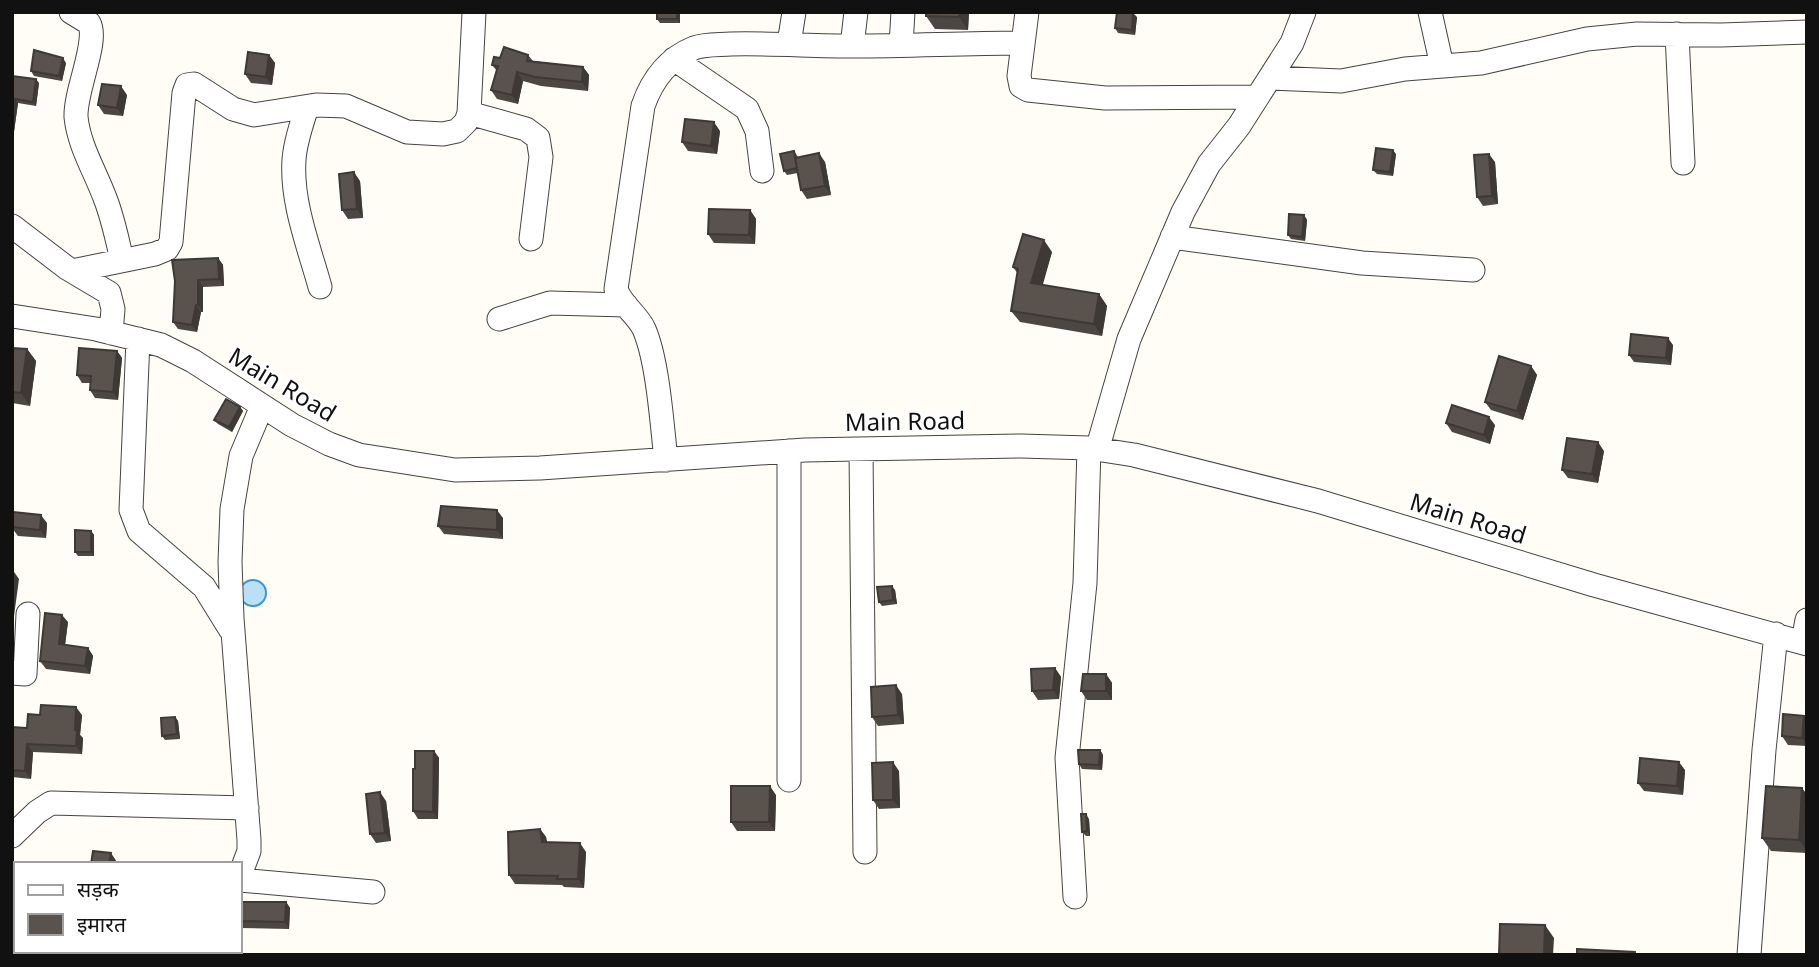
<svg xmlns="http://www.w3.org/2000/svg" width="1819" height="967" viewBox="0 0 1819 967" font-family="Georgia,'Noto Sans Devanagari',serif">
	<rect width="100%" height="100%" fill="#fffdf5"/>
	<path fill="#b9e0f7" stroke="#3f96cf" stroke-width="2" d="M240 593a13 13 0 1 1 26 0a13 13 0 1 1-26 0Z"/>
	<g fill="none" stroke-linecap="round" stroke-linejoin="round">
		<g stroke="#444" stroke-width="25">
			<path id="minor" d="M71 12 89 23C99 41 75 90 76 117 79 146 95 171 105 198 113 218 117 239 122 260
				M1027 12 1019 76 1021 86 1028 90 1105 98 1257 97
				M1430 12 1442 66
				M1677 34 1683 163
				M789 44 794 12
				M901 45 903 12
				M852 46 856 12
				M674 59 747 109 757 131 762 171
				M1270 78 1341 81 1405 69 1481 63 1587 39 1637 34 1721 35 1807 32
				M307 107C302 123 295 142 294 160 291 202 309 247 320 287
				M469 113 526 129 538 138 541 157 531 239
				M12 226 67 268 109 293 113 309 111 333
				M1172 237 1362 263 1473 270
				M72 271 155 254 167 249 171 242 184 93 187 85 194 84 233 109 254 115 316 105 346 106 407 132 443 134 457 131 466 122 469 113 474 12
				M12 316 96 329 161 345 193 361 292 425 329 444 359 455 455 470 540 468 805 450 1021 446 1089 448 1134 455 1318 501 1594 585 1807 644
				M499 319 550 303 626 305
				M138 339 131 510 139 531 204 587 230 629
				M861 449 865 852
				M1097 450 1129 339 1183 212 1209 164 1239 126 1292 43 1304 12
				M666 460C662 425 658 361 644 329 637 314 621 305 616 289L643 106C652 80 667 59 694 48 705 44 718 45 731 44 771 43 812 46 853 46 910 46 967 43 1023 43
				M1803 642 1807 620
				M12 673 25 674 28 614
				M789 780V451
				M12 836 37 812 51 803 247 808
				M240 875 249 851V840L232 618 230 562 232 509 241 456 262 406
				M240 880 373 892
				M1075 897 1067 758 1085 583 1089 448
				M203 955 204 951
				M1749 955 1764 750 1776 634"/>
		</g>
		<use href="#minor" stroke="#fff" stroke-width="23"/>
	</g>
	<path fill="#4d4742" d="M657 12H680V23H660L657 19Z
		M926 12H969L968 30 935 29 926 16Z
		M1137 17 1135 35 1118 33 1115 28Z
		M269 55 275 63 272 85 251 83 245 74Z
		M528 55 533 61 583 67 589 75 588 91 541 86 523 81 518 104 497 99 491 90 497 71 492 65 500 58Z
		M66 63 62 81 34 76 31 71Z
		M12 76 39 83 36 106 18 103 12 146Z
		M127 95 123 116 104 114 98 105Z
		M720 131 717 154 688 151 682 142Z
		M794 151 798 157 825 162 831 195 807 199 801 190 798 173 787 175 784 171Z
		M1396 154 1393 176 1377 174 1373 170Z
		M1495 162 1498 204 1483 206 1477 197Z
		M360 181 363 218 348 219 342 210Z
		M750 210 756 219 755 244 714 243 708 234Z
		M1304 215 1307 220 1305 241 1291 239 1288 235Z
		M1052 252 1042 285 1099 294 1107 306 1102 336 1020 322 1011 311 1018 274 1013 267Z
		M218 258 223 265 224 286 203 287V312H201L197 332 178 329 173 322 175 281Z
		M1673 345 1671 365 1634 362 1629 355Z
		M12 348 27 349 36 361 30 406 12 403Z
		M117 351 122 358 118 400 95 398 90 390V383H82L77 375Z
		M1531 366 1537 375 1523 420 1491 410 1485 402Z
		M240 407 243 411 232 432 218 424 214 420Z
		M1446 423 1495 425 1490 444 1452 432Z
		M1604 451 1598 483 1568 478 1562 470Z
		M13 512 47 523 46 538 18 536 12 528Z
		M503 518V539L444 534 438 526Z
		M91 531 94 535V556H78L75 552Z
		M895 590 897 604 882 606 879 602Z
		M68 622 65 645 88 648 93 656 90 674 46 669 40 661Z
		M1055 668 1061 677 1059 699 1038 700 1032 691Z
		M1106 674 1112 683V700H1087L1081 691Z
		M902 694 904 724 878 726 872 717Z
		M40 715H82L80 735 83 738 82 754 33 752 31 779 12 777V727L27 728Z
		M175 717 178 721 180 739 165 740 162 736Z
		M1807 720V746L1788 745 1782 736Z
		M1100 750 1103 755 1102 770 1082 769 1079 764Z
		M434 751 439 758 438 819H418L413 811 415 769Z
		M1685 770 1683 795 1644 791 1638 783Z
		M899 771 900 808 879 809 873 800Z
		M1802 788 1807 795V853L1771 851 1762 838Z
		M776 795 775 831H737L731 822Z
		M386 801 391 841 376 843 370 834Z
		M1089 819 1090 836H1086L1082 832Z
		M540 829 546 837 547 842 586 852 584 888 564 887 562 885 515 884 509 875Z
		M240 902H286L290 908 289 929 242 928 240 925Z"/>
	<path fill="#3f3936" d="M677 12H680V23L677 19Z
		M960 12H969L968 30 959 17Z
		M1133 13 1137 17 1135 35 1132 30Z
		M269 55 275 63 272 85 266 77Z
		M63 58 66 63 62 81 59 76Z
		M583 67 589 75 588 91 582 82Z
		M517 72 523 81 518 104 512 95Z
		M36 79 39 83 36 106 33 102Z
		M121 86 127 95 123 116 117 108Z
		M15 99 18 103 12 146V118Z
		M714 122 720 131 717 154 711 146Z
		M1393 150 1396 154 1393 176 1390 172Z
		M819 153 825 162 831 195 825 186Z
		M1489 154 1495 162 1498 204 1492 196Z
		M354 172 360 181 363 218 357 209Z
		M750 210 756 219 755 244 749 235Z
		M1304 215 1307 220 1305 241 1302 237Z
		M1044 240 1052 252 1040 295 1031 283Z
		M218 258 223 265 224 286 219 279Z
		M198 280 203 287V312L198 305Z
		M1099 294 1107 306 1102 336 1094 324Z
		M196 305 201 312 197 332 192 325Z
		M1668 338 1673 345 1671 365 1666 358Z
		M27 349 36 361 30 406 21 393Z
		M117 351 122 358 118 400 113 392Z
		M1531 366 1537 375 1523 420 1517 411Z
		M240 407 243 411 232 432 229 427Z
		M1489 417 1495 425 1490 444 1484 435Z
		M1598 442 1604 451 1598 483 1592 474Z
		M497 510 503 518V539L497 530Z
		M41 515 47 523 46 538 40 530Z
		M91 531 94 535V556L91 552Z
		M12 569 19 579 12 631Z
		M892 586 895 590 897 604 893 600Z
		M62 615 68 622 64 652 59 644Z
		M88 648 93 656 90 674 85 666Z
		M1055 668 1061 677 1059 699 1053 690Z
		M1106 674 1112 683V700L1106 691Z
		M896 685 902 694 904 724 898 715Z
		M76 707 82 715 80 735 83 738 82 754 76 746 75 730Z
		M1804 716 1807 720V744L1802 738Z
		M175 717 178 721 180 739 177 734Z
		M27 744 33 752 31 779 25 771Z
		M1100 750 1103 755 1102 770 1099 765Z
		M434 751 439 758 438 819 433 812Z
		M893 762 899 771 900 808 893 800Z
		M1679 762 1685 770 1683 795 1677 786Z
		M770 786 776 795 775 831 769 822Z
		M1802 788 1807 795V851L1799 840Z
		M380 792 386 801 391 841 385 833Z
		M1086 814 1089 819 1090 836 1087 831Z
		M540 829 546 837 548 850 542 842Z
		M580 843 586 852 584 888 578 879Z
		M111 853 117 862 116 864H109Z
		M286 902 290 908 289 929 285 922Z
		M1545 925 1554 938 1553 955H1544Z"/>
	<path fill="#5a524d" stroke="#3f3936" stroke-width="2" d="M657 12H677V19H657Z
		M926 12H960L959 17 926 16Z
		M1117 12 1133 13 1132 30 1115 28Z
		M504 47 528 55 527 61 583 67 582 82 535 77 517 72 512 95 491 90 498 66 492 65 494 57 500 58Z
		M34 50 63 58 59 76 31 71Z
		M248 52 269 55 266 77 245 74Z
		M12 76 36 79 33 102 15 99 12 118Z
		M102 84 121 86 117 108 98 105Z
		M685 119 714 122 711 146 682 142Z
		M1376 148 1393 150 1390 172 1373 170Z
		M794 151 797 168 784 171 780 154Z
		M819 153 825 186 801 190 795 158Z
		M1489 154 1492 196 1477 197 1474 155Z
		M354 172 357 209 342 210 339 174Z
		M709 209 750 210 749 235 708 234Z
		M1289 214 1304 215 1302 237 1288 235Z
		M1023 234 1044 240 1031 283 1099 294 1094 324 1011 311 1018 269 1013 267Z
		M218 258 219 279 198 280V305H196L192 325 173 322 175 281 172 260Z
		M1631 334 1668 338 1666 358 1629 355Z
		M12 348 27 349 21 393 12 392Z
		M79 348 117 351 113 392 90 390 91 376 77 375Z
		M1499 356 1531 366 1517 411 1485 402Z
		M226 399 240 407 229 427 214 420Z
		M1452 405 1489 417 1484 435 1446 423Z
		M1567 438 1598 442 1592 474 1562 470Z
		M441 506 497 510V530L438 526Z
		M13 512 41 515 40 530 12 527Z
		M75 530 91 531V552H75Z
		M892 586 893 600 879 602 877 587Z
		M45 613 62 615 59 644 88 648 85 666 40 661Z
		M1055 668 1053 690 1032 691 1031 669Z
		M1083 674H1106V691H1081Z
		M896 685 898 715 872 717 871 687Z
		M41 705 76 707 75 730H77L76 746 27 744 25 771 12 770V727L27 728 28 714 40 715Z
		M1783 714 1804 716 1802 738 1782 736Z
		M175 717 177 734 162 736 161 718Z
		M1078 750H1100L1099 765 1079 764Z
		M415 751H434L433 812 413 811V769H415Z
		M1640 758 1679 762 1677 786 1638 783Z
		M893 762V800H873L872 763Z
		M731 786H770L769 822H731Z
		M1766 786 1802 788 1799 840 1762 838Z
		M380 792 385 833 370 834 366 794Z
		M1081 814H1086L1087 831 1082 832Z
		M540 829 542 842 580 843 578 879H557L558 876 509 875 508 832Z
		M93 851 111 853 109 864H91Z
		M240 902H286L285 922 240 921Z
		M1500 924 1545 925 1544 955H1499Z
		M1577 949 1635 952V955H1577Z"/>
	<g text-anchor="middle" stroke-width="7" stroke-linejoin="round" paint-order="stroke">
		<g font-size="24" fill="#111" stroke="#fff">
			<text transform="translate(282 385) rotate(31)" y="8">Main Road</text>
			<text transform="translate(905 422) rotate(-1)" y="8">Main Road</text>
			<text transform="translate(1468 519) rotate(17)" y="8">Main Road</text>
		</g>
	</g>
	<rect width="1819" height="967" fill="none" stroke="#111111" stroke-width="28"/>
	<rect x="14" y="862" width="228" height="91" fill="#ffffff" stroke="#a0a0a0" stroke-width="2"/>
	<rect x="28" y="885" width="35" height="10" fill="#ffffff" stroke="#a0a0a0" stroke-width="2"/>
	<text x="77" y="897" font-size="21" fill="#111111">सड़क</text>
	<rect x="28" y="914" width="35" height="21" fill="#5a524d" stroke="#a0a0a0" stroke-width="2"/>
	<text x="77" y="932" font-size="21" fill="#111111">इमारत</text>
</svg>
